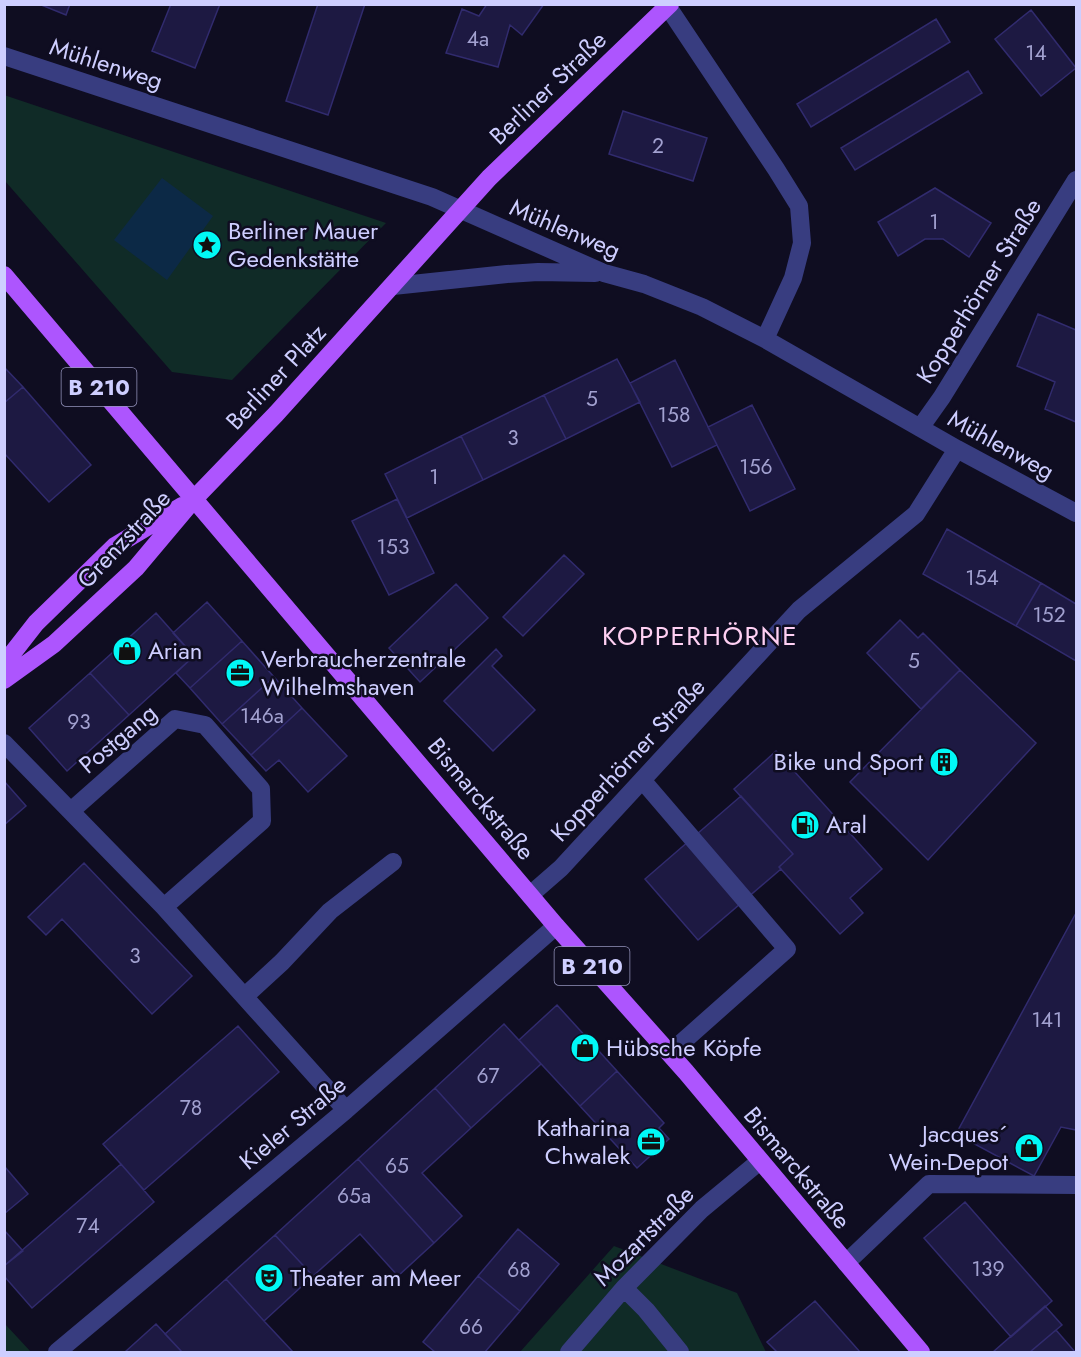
<svg xmlns="http://www.w3.org/2000/svg" width="1081" height="1357" viewBox="0 0 1081 1357" font-family="Jost,sans-serif">
	<rect width="100%" height="100%" fill="#0f0d21"/>
	<path fill="#102b27" d="M4 95 386 223 232 380 172 372 5 181Z
		M614 1246 737 1293 766 1352H520Z
		M4 1324H5L31 1352H5Z"/>
	<path fill="#0c2946" d="M162 178 213 216 167 280 114 240Z"/>
	<path fill="#1d1942" stroke="#312b6e" stroke-width="1.5" d="M39 4H70L66 15Z
		M171 4H220L195 68 152 51Z
		M318 4H365L328 115 286 101Z
		M487 4H544L522 35 510 25 498 67 446 53 462 9 479 16Z
		M1031 10 1076 68 1041 96 995 39Z
		M936 19 950 42 811 127 797 104Z
		M968 71 982 93 855 170 841 148Z
		M623 111 707 138 693 181 609 154Z
		M935 188 991 223 969 257 943 239H925L898 256 878 222Z
		M1038 314 1076 330V422L1045 409 1055 382 1017 366Z
		M617 359 640 402 566 439 544 395Z
		M675 360 717 445 672 467 630 383Z
		M4 367 23 387 4 403Z
		M23 387 91 465 49 502 4 453V403Z
		M544 395 566 439 483 480 461 436Z
		M752 405 795 489 750 511 708 427Z
		M461 436 483 480 407 518 385 474Z
		M397 499 434 573 389 595 352 521Z
		M947 529 1041 583 1016 626 923 574Z
		M564 555 584 574 523 636 503 617Z
		M1041 583 1076 604V661L1016 626Z
		M456 584 488 618 420 682 389 648Z
		M207 602 242 641 190 688 176 673 194 656 173 633Z
		M156 613 194 656 129 715 90 673Z
		M900 620 918 638 923 633 960 670 921 709 867 653Z
		M242 641 274 677 222 724 190 688Z
		M496 649 502 656 492 666 535 710 493 751 444 701Z
		M960 670 1036 743 928 860 850 782Z
		M90 673 129 715 67 771 29 728Z
		M274 677 302 708 251 755 222 724Z
		M302 708 347 756 308 792 279 760 266 771 251 755Z
		M776 751 882 869 850 898 863 913 840 934 779 867 793 854 734 789Z
		M4 781 26 806 4 825Z
		M741 796 793 854 779 867 781 869 698 940 645 879Z
		M84 863 192 976 152 1014 62 919 46 935 28 917Z
		M1076 913V1130L1061 1127 1034 1176 956 1134Z
		M557 1005 617 1071 580 1106 519 1040Z
		M504 1024 541 1064 471 1128 435 1088Z
		M238 1026 279 1072 144 1190 103 1144Z
		M617 1071 664 1123 659 1128 669 1139 637 1168 580 1106Z
		M435 1088 471 1128 422 1173 462 1216 434 1243 358 1159Z
		M358 1159 434 1243 398 1276 360 1234 313 1276 275 1235Z
		M121 1164 154 1202 32 1308 4 1276V1266Z
		M5 1167 28 1194 4 1214V1167Z
		M965 1202 1052 1301 1011 1337 924 1238Z
		M518 1229 559 1264 520 1311 478 1276Z
		M4 1230 23 1251 4 1266Z
		M275 1235 313 1276 264 1321 226 1279Z
		M478 1276 520 1311 485 1352H435L423 1342Z
		M226 1279 264 1321 293 1352H182L165 1334Z
		M815 1301 860 1352H777L767 1342Z
		M1045 1306 1062 1325 1030 1352H993Z
		M156 1324 182 1352H125Z
		M1056 1330 1075 1352H1030Z"/>
	<g fill="none" stroke-linecap="round" stroke-linejoin="round">
		<path stroke="#383d80" stroke-width="18" d="M666 4 776 169 799 206 802 243 793 278 765 339
			M4 56 432 197 604 273 644 284 702 307 765 339 957 449 1076 513
			M393 286 507 274 538 272 595 273
			M920 428 942 397 1076 180
			M4 743 164 907 346 1110
			M643 781 787 949 670 1053
			M72 810 175 719 205 725 261 789 262 821 164 907
			M530 895 561 868 799 610 916 514 957 449
			M245 996 282 962 330 911 393 862
			M846 1263 929 1184 1076 1185
			M624 1288 646 1310 680 1352
			M57 1352 346 1110 556 926
			M569 1352 624 1288 702 1209 760 1161"/>
		<path stroke="#ad55fe" stroke-width="18" d="M4 275 556 926 686 1072 921 1352
			M4 664 36 623 115 546 182 506
			M4 680 54 644 136 568 194 499 276 414 489 178 670 4"/>
	</g>
	<defs>
		<g id="sight-disc" transform="scale(1.5)"><circle r="9.5" fill="#01f8f6" stroke="#0f0d21"/><path d="M0-6L1.8-2.2L6-1.7L2.9 1.2L3.7 5.4L0 3.3L-3.7 5.4L-2.9 1.2L-6-1.7L-1.8-2.2Z" fill="#111"/></g>
		<g id="shop-disc" transform="scale(1.5)"><circle r="9.5" fill="#01f8f6" stroke="#0f0d21"/><path d="M-5-2.5h2.3a2.7 3.5 0 0 1 5.4 0H5L5.5 6h-11ZM-1.5-2.5h3a1.5 2.3 0 0 0-3 0Z" fill="#111"/></g>
		<g id="office-disc" transform="scale(1.5)"><circle r="9.5" fill="#01f8f6" stroke="#0f0d21"/><path d="M-6-3h4V-5.5h4V-3h4V5H-6ZM-1-4.5V-3h2v-1.5ZM-6 0V1H6V0Z" fill="#111"/></g>
		<g id="building-disc" transform="scale(1.5)"><circle r="9.5" fill="#01f8f6" stroke="#0f0d21"/><path d="M-4-6H4V6H1V3H-1V6H-4ZM-2.5-4.3h1.7v1.8h-1.7ZM.8-4.3h1.7v1.8H.8ZM-2.5-1h1.7V.8h-1.7ZM.8-1h1.7V.8H.8Z" fill="#111"/></g>
		<g id="fuel-disc" transform="scale(1.5)"><circle r="9.5" fill="#01f8f6" stroke="#0f0d21"/><path d="M-5.5-6h7V0h2V4h1.3V-2.5L3-4.5l.8-.8L6-3V5H2.5V1h-1V6h-7ZM-4.2-4.7v3.2H.2V-4.7Z" fill="#111"/></g>
		<g id="theatre-disc" transform="scale(1.5)"><circle r="9.5" fill="#01f8f6" stroke="#0f0d21"/><path d="M-5-5.5Q0-4 5-5.5V0Q5 5 0 6Q-5 5-5 0ZM-3.3-2.5H-1v1.5H-3.3ZM1-2.5H3.3v1.5H1ZM-2.8 1Q0 5.5 2.8 1Z" fill="#111"/></g>
	</defs>
	<g fill-rule="evenodd">
		<use href="#sight-disc" x="207" y="245"/>
		<use href="#shop-disc" x="127" y="651"/>
		<use href="#office-disc" x="240" y="673"/>
		<use href="#building-disc" x="944" y="762"/>
		<use href="#fuel-disc" x="805" y="825"/>
		<use href="#shop-disc" x="585" y="1048"/>
		<use href="#office-disc" x="651" y="1142"/>
		<use href="#shop-disc" x="1029" y="1148"/>
		<use href="#theatre-disc" x="269" y="1278"/>
	</g>
	<g text-anchor="middle" stroke-width="5" stroke-linejoin="round" paint-order="stroke">
		<g font-size="21" fill="#a2a1d0">
			<text x="478" y="46">4a</text>
			<text x="1036" y="60">14</text>
			<text x="658" y="153">2</text>
			<text x="934" y="229">1</text>
			<text x="592" y="406">5</text>
			<text x="674" y="422">158</text>
			<text x="513" y="445">3</text>
			<text x="756" y="474">156</text>
			<text x="434" y="484">1</text>
			<text x="393" y="554">153</text>
			<text x="982" y="585">154</text>
			<text x="1049" y="622">152</text>
			<text x="914" y="668">5</text>
			<text x="262" y="723">146a</text>
			<text x="79" y="729">93</text>
			<text x="135" y="963">3</text>
			<text x="1047" y="1027">141</text>
			<text x="488" y="1083">67</text>
			<text x="191" y="1115">78</text>
			<text x="397" y="1173">65</text>
			<text x="354" y="1203">65a</text>
			<text x="88" y="1233">74</text>
			<text x="988" y="1276">139</text>
			<text x="519" y="1277">68</text>
			<text x="471" y="1334">66</text>
		</g>
		<g fill="#0f0d21" stroke="#9594bc" stroke-width="1.5">
			<rect x="61.5" y="368" width="75" height="38" rx="4.5"/>
			<rect x="554.5" y="947" width="75" height="38" rx="4.5"/>
		</g>
		<g font-size="22" font-weight="bold" fill="#ceceff">
			<text x="99" y="395">B 210</text>
			<text x="592" y="974">B 210</text>
		</g>
		<g font-size="24" fill="#ceceff" stroke="#0f0d21">
			<text transform="translate(106 64) rotate(18)" y="8">Mühlenweg</text>
			<text transform="translate(548 88) rotate(-44)" y="8">Berliner Straße</text>
			<text transform="translate(565 229) rotate(23)" y="8">Mühlenweg</text>
			<text transform="translate(979 291) rotate(-58)" y="8">Kopperhörner Straße</text>
			<text transform="translate(276 377) rotate(-47)" y="8">Berliner Platz</text>
			<text transform="translate(1001 445) rotate(29)" y="8">Mühlenweg</text>
			<text transform="translate(124 539) rotate(-47)" y="8">Grenzstraße</text>
			<text transform="translate(118 739) rotate(-40)" y="8">Postgang</text>
			<text transform="translate(628 760) rotate(-47)" y="8">Kopperhörner Straße</text>
			<text transform="translate(481 799) rotate(50)" y="8">Bismarckstraße</text>
			<text transform="translate(293 1123) rotate(-40)" y="8">Kieler Straße</text>
			<text transform="translate(797 1168) rotate(50)" y="8">Bismarckstraße</text>
			<text transform="translate(644 1236) rotate(-45)" y="8">Mozartstraße</text>
		</g>
		<g font-size="24" fill="#ceceff" stroke="#0f0d21" text-anchor="start">
			<text x="228" y="239">Berliner Mauer<tspan x="228" dy="28">Gedenkstätte</tspan></text>
			<text x="148" y="659">Arian</text>
			<text x="261" y="667">Verbraucherzentrale<tspan x="261" dy="28">Wilhelmshaven</tspan></text>
			<text x="923" y="770" text-anchor="end">Bike und Sport</text>
			<text x="826" y="833">Aral</text>
			<text x="606" y="1056">Hübsche Köpfe</text>
			<text x="630" y="1136" text-anchor="end">Katharina<tspan x="630" dy="28">Chwalek</tspan></text>
			<text x="1008" y="1142" text-anchor="end">Jacques´<tspan x="1008" dy="28">Wein-Depot</tspan></text>
			<text x="290" y="1286">Theater am Meer</text>
		</g>
		<g font-size="26" letter-spacing="1.5" fill="#ffd0f3" stroke="#0f0d21">
			<text x="700" y="645">KOPPERHÖRNE</text>
		</g>
	</g>
	<rect width="1081" height="1357" fill="none" stroke="#ceceff" stroke-width="12"/>
</svg>
